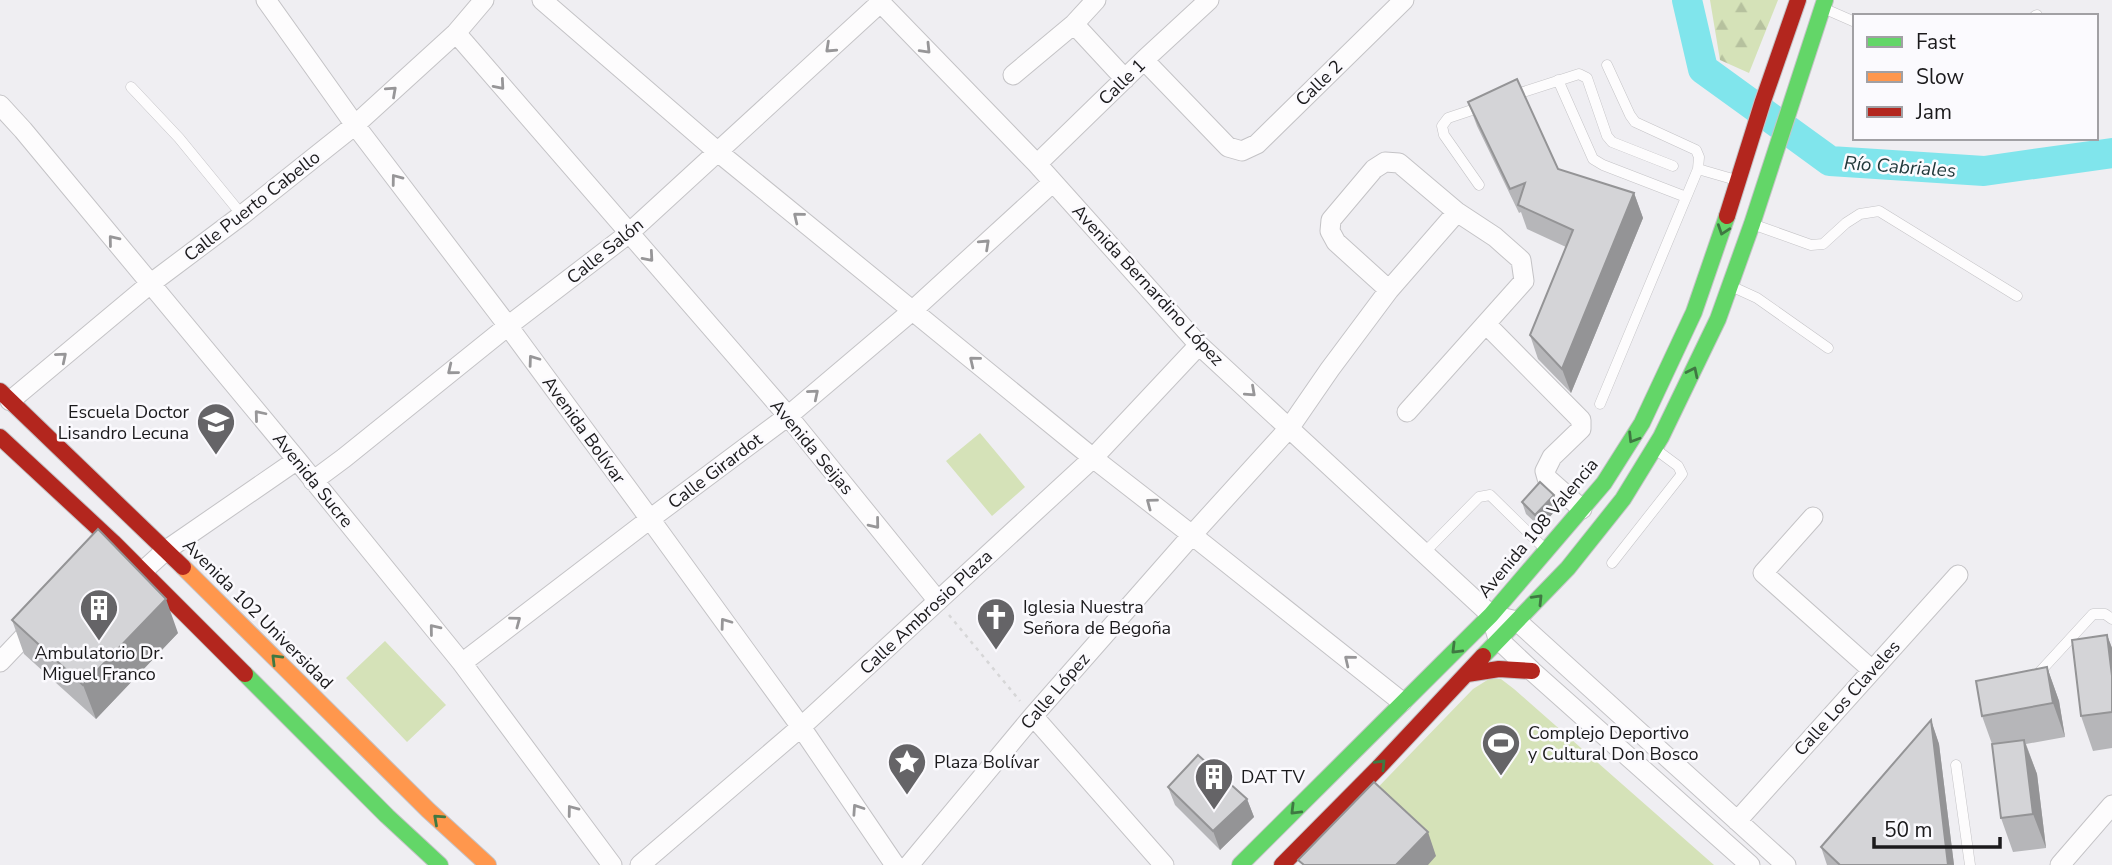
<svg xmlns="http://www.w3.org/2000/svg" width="2112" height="865" viewBox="0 0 2112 865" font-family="'Nunito Sans',sans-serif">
	<defs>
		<pattern id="forest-firs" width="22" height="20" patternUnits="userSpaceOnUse" patternTransform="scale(1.75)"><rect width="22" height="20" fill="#d5e2b8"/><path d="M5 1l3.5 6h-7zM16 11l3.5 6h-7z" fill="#b6c19e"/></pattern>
	</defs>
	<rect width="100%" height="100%" fill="#efeef2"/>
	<path fill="#d5e2b8" d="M980 433 1025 487 992 516 946 461Z
		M385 641 446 705 407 742 346 678Z
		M1489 679H1501L1514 689 1714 865H1303L1473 689Z"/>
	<path fill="url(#forest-firs)" d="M1710 0H1778L1749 73 1720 60Z"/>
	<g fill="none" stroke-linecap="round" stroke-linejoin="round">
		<path stroke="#80e5ec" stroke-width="30" d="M1687 0 1703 69 1830 161 1984 171 2112 153"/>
		<g stroke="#c4c3c6" stroke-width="11">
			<path id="lane" d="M1823 8 1855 22
				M2035 16 2037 15
				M1558 80 1593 159 1603 165 1686 197
				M131 87 179 138 242 215
				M1511 96 1579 74 1587 78 1607 136 1612 142 1673 166
				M1698 169 1736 180
				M1479 185 1444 135 1442 126 1448 118 1484 106
				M1755 225 1811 245 1823 244 1846 223 1860 214 1879 211 2017 296
				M1733 287 1757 298 1828 348
				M1600 404 1698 169 1699 157 1696 150 1635 122 1630 115 1607 65
				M1424 553 1479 497 1490 495 1544 548
				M1612 563 1682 474 1678 466 1655 449
				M2035 677 2093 614H2105L2112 619
				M1956 765 1970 865"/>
		</g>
		<g stroke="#c4c3c6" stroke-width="21">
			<path id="street" d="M266 0 355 125 508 326 650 519 801 727 895 865
				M542 0 718 152 1093 458 1192 535 1402 702
				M878 0 1037 164 1199 345 1491 615 1517 621 1786 865
				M1074 24 1125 79
				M456 33 788 416 938 601
				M1144 60 1228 147 1242 151 1257 144 1404 0
				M1013 75 1074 24 1096 0
				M0 105 23 130 297 460 462 663 612 865
				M1037 164 1144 60 1209 0
				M1389 290 1336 242 1330 231 1331 220 1374 169 1385 162 1399 163 1457 212
				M1487 325 1581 420V429L1552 457 1545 471 1547 478 1582 509
				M10 401 150 284 242 215 355 125 456 33 484 0
				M313 481 344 458 508 326 628 234 881 2
				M1813 517 1763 573 1872 670
				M143 571 165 551 297 460
				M1495 629 1498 639 1532 671 1750 865
				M0 662 38 622
				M462 663 650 519 788 416 912 311 1052 183
				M1033 716 1164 865
				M1737 821 1958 575
				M640 865 801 727 1093 458 1199 345
				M909 865 1033 716 1192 535 1290 427 1330 369 1389 290 1457 212 1495 237 1521 260 1524 281 1407 412
				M2060 865 2112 805"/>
		</g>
		<g stroke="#c4c3c6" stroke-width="18">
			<path id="fast" d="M1483 656 1568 568 1623 499 1661 437 1718 319 1752 224 1825 0
				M245 674 387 816 440 865
				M1240 865 1491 615 1604 483 1642 423 1694 312 1727 216"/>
		</g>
		<g stroke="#c4c3c6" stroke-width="18">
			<path id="slow" d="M183 567 428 810 488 865"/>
		</g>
		<g stroke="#c4c3c6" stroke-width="18">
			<path id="jam" d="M1727 216 1763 101 1798 0
				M0 391 183 567
				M0 437 113 542 245 674
				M1467 674 1499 669 1532 671
				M1282 865 1379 767 1483 656"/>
		</g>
		<path stroke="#d6d6d7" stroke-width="2.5" stroke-dasharray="3.5 5" stroke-linecap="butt" d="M949 615 1020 701"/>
		<use href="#lane" stroke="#fdfcfd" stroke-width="10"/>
		<use href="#street" stroke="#fdfcfd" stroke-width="19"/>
		<use href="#fast" stroke="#63d668" stroke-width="16"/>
		<use href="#slow" stroke="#ff974d" stroke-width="16"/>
		<use href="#jam" stroke="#b3261e" stroke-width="16"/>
	</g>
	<path fill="#b6b6b9" d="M1468 102 1558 169 1634 193 1643 218 1571 393 1538 359 1530 335 1566 247 1527 229 1521 212 1519 213 1477 126Z
		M1522 502 1559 507 1540 527 1526 514Z
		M12 620 178 633 96 719 24 654Z
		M2107 635 2112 648V748L2093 751 2081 716Z
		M2047 667 2059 701 2065 737 2026 744 2037 774 2046 848 2013 852 2001 818 1992 744 1982 716Z
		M1931 720 1939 744 1954 865H1827L1821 847Z
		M1168 787 1247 799 1254 817 1220 850 1175 805Z"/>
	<path fill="#949496" d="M1634 193 1643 218 1571 393 1562 369Z
		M1554 495 1559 507 1540 527 1535 515Z
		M166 599 178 633 96 719 83 685Z
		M2107 635 2112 648V676Z
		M2047 667 2059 701 2065 737 2053 703Z
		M1931 720 1939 744 1954 865H1948Z
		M2024 740 2037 774 2046 848 2033 814Z
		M1247 799 1254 817 1220 850 1213 831Z
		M1428 832 1436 856 1428 865H1396Z"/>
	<path fill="#d4d4d7" stroke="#949496" stroke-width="2" d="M1517 79 1558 169 1634 193 1562 369 1530 335 1573 230 1518 205 1525 183 1510 189 1468 102Z
		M1540 482 1554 495 1535 515 1522 502Z
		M98 529 166 599 83 685 12 620Z
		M2107 635 2112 676V712L2081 716 2072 640Z
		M2047 667 2053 703 1982 716 1976 681Z
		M1931 720 1948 865H1840L1821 847Z
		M2024 740 2033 814 2001 818 1992 744Z
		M1198 755 1247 799 1213 831 1168 787Z
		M1374 782 1428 832 1396 865H1304L1298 860Z"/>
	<defs><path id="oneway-chevron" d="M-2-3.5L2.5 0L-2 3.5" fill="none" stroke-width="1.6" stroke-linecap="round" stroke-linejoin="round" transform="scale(1.75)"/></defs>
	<g stroke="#979698">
		<use href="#oneway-chevron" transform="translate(830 48) rotate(137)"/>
		<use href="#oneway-chevron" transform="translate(926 49) rotate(46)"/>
		<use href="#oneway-chevron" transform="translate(500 85) rotate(49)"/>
		<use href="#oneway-chevron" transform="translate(392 91) rotate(-42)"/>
		<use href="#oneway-chevron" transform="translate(396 179) rotate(-127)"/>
		<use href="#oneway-chevron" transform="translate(798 217) rotate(-141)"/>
		<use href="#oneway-chevron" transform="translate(113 240) rotate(-129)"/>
		<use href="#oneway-chevron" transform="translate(985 244) rotate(-43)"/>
		<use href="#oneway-chevron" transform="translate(649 257) rotate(49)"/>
		<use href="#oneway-chevron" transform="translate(62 357) rotate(-40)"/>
		<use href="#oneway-chevron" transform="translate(533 360) rotate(-126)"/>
		<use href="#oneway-chevron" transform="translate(974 361) rotate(-141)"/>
		<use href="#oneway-chevron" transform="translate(452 370) rotate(141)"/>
		<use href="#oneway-chevron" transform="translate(1251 392) rotate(42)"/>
		<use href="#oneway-chevron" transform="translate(814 394) rotate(-40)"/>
		<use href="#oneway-chevron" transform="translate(259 415) rotate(-130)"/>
		<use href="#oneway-chevron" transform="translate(1151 503) rotate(-143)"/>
		<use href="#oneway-chevron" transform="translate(875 524) rotate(51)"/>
		<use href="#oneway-chevron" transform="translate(516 621) rotate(-37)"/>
		<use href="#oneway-chevron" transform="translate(725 623) rotate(-126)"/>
		<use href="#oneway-chevron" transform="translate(434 629) rotate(-129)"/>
		<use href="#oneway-chevron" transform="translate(1349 660) rotate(-141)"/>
		<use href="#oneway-chevron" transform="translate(857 809) rotate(-124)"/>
		<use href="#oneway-chevron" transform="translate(572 810) rotate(-127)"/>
	</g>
	<g stroke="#3f7842">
		<use href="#oneway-chevron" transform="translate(1723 230) rotate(109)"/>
		<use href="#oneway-chevron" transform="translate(1693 372) rotate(-64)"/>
		<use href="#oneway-chevron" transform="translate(1633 438) rotate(122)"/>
		<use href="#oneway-chevron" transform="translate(1538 599) rotate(-46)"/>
		<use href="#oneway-chevron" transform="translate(1456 649) rotate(135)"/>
		<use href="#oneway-chevron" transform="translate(276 659) rotate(-135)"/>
		<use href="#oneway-chevron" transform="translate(1381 764) rotate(-46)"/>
		<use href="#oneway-chevron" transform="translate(1295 810) rotate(135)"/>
		<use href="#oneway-chevron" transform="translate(438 819) rotate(-138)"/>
	</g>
	<defs>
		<g id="school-pin" transform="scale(2.0125)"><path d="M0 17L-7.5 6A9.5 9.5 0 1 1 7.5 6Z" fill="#656467" stroke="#fbfafe"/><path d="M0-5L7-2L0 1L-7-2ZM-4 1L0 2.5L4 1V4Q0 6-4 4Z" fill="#fff"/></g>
		<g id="building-pin" transform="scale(2.0125)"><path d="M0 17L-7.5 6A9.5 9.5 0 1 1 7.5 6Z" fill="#656467" stroke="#fbfafe"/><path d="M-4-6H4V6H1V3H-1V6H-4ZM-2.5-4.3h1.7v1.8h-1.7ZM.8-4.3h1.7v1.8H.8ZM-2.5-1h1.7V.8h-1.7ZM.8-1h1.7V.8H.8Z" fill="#fff"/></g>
		<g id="church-pin" transform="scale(2.0125)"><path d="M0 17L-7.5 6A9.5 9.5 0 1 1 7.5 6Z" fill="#656467" stroke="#fbfafe"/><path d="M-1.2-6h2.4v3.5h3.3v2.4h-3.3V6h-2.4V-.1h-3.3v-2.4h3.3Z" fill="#fff"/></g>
		<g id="stadium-pin" transform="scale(2.0125)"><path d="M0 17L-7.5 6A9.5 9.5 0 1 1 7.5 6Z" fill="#656467" stroke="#fbfafe"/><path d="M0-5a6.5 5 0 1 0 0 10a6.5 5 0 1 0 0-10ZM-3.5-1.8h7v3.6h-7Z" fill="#fff"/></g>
		<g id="sight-pin" transform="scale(2.0125)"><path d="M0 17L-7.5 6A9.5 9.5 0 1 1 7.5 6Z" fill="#656467" stroke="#fbfafe"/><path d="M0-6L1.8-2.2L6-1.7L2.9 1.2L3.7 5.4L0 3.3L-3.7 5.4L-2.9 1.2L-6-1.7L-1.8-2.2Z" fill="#fff"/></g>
	</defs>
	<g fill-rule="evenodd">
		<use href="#school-pin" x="216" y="422"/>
		<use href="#building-pin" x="99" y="608"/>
		<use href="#church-pin" x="996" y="617"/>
		<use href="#stadium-pin" x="1501" y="743"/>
		<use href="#sight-pin" x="907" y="762"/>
		<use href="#building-pin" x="1214" y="777"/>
	</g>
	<g text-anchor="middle" stroke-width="5" stroke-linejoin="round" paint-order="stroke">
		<g font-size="18" fill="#1b1a1c" stroke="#fbfafe">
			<text transform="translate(1122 82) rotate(-44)" y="6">Calle 1</text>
			<text transform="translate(1319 83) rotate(-44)" y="6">Calle 2</text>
			<text transform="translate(252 206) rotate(-38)" y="6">Calle Puerto Cabello</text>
			<text transform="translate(605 251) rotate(-39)" y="6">Calle Salón</text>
			<text transform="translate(1148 285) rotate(47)" y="6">Avenida Bernardino López</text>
			<text transform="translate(584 430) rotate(54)" y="6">Avenida Bolívar</text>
			<text transform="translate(812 447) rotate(50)" y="6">Avenida Seijas</text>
			<text transform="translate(715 471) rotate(-37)" y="6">Calle Girardot</text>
			<text transform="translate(313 480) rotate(51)" y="6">Avenida Sucre</text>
			<text transform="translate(1538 528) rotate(-50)" y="6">Avenida 108 Valencia</text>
			<text transform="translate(926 612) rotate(-43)" y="6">Calle Ambrosio Plaza</text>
			<text transform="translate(258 614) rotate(45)" y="6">Avenida 102 Universidad</text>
			<text transform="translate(1055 691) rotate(-49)" y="6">Calle López</text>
			<text transform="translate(1847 698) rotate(-48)" y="6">Calle Los Claveles</text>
		</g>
		<g font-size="18" fill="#1b1a1c" stroke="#fbfafe" text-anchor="start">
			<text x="189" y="418" text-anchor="end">Escuela Doctor<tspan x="189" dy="21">Lisandro Lecuna</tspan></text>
			<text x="1023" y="613">Iglesia Nuestra<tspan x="1023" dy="21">Señora de Begoña</tspan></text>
			<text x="99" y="659" text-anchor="middle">Ambulatorio Dr.<tspan x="99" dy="21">Miguel Franco</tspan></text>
			<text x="1528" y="739">Complejo Deportivo<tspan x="1528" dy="21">y Cultural Don Bosco</tspan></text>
			<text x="934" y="768">Plaza Bolívar</text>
			<text x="1241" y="783">DAT TV</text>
		</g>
		<g font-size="19" font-style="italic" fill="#20383a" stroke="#fbfafe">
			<text transform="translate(1900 166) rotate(4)" y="7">Río Cabriales</text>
		</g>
	</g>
	<rect x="1853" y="14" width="245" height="126" fill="#fbfafe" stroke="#a1a0a4" stroke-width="2"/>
	<rect x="1867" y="37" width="35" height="10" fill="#63d668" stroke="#a1a0a4" stroke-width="2"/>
	<text x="1916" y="49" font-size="21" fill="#1b1a1c">Fast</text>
	<rect x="1867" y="72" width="35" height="10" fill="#ff974d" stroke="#a1a0a4" stroke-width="2"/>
	<text x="1916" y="84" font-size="21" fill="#1b1a1c">Slow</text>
	<rect x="1867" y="107" width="35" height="10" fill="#b3261e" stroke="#a1a0a4" stroke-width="2"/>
	<text x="1916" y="119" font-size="21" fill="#1b1a1c">Jam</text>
	<path d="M1874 837v10h126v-10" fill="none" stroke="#1b1a1c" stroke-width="3.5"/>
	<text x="1884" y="837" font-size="21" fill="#1b1a1c" stroke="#fbfafe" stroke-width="5" paint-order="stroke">50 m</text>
</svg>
